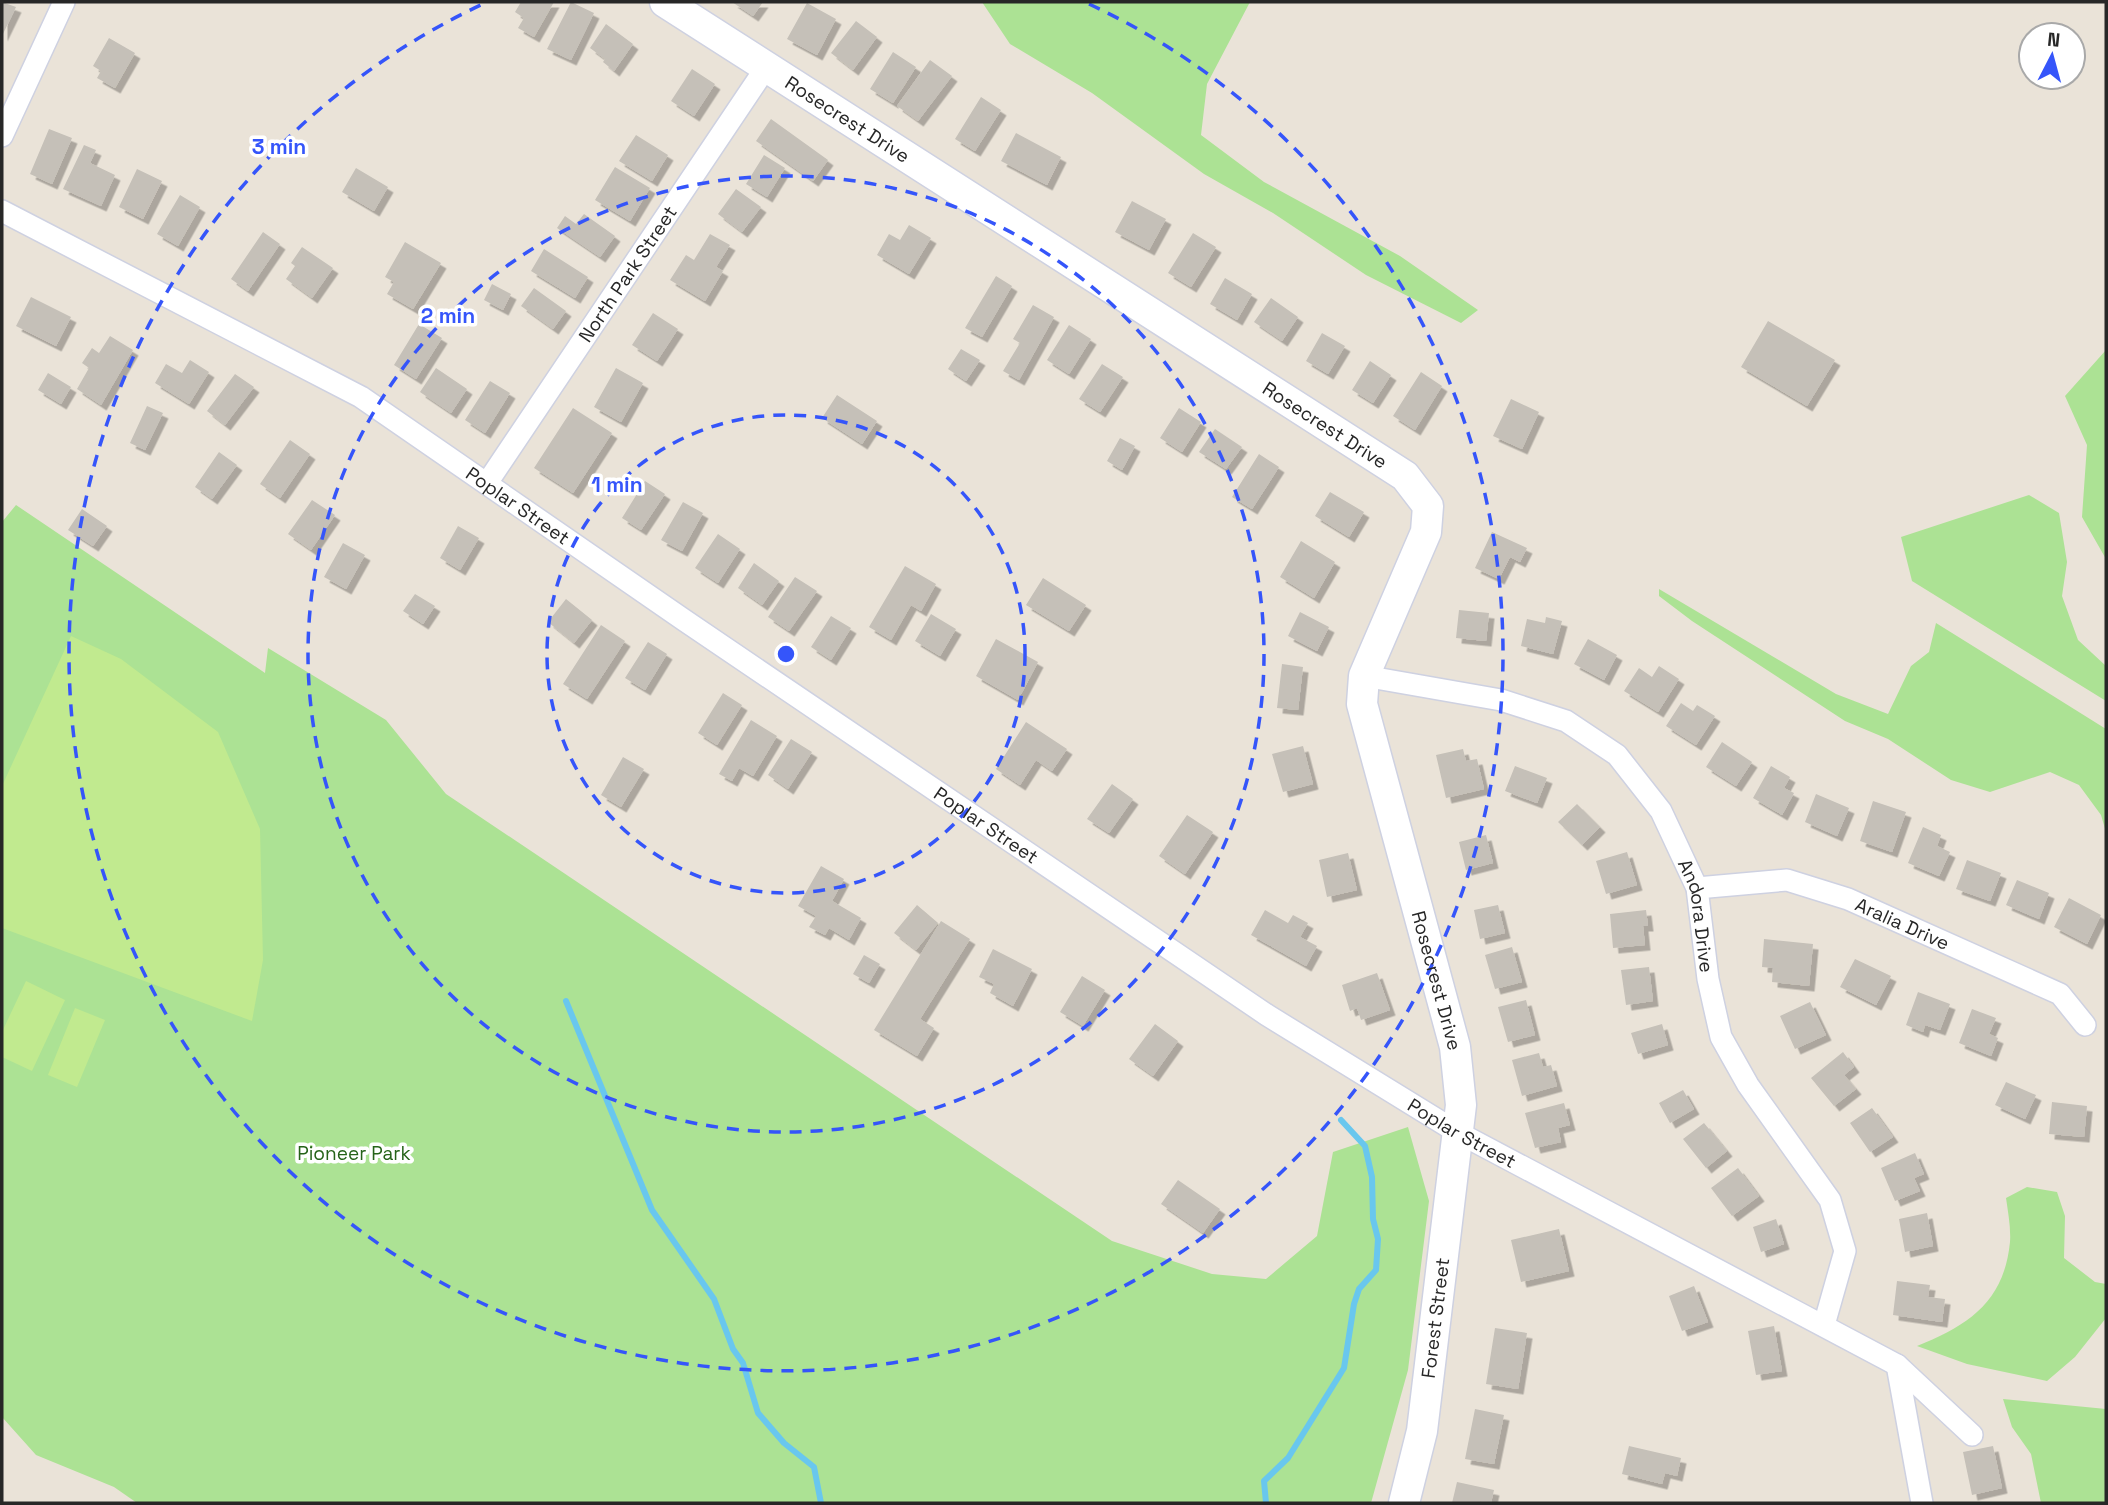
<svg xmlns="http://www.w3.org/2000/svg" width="2108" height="1505" viewBox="0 0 2108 1505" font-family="'Space Grotesk',sans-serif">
	<defs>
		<filter id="shadow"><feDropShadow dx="5.5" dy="5.5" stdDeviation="0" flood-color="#0004"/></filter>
	</defs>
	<rect width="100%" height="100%" fill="#eae3d8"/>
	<path fill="#ace294" d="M982 2H1250L1207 84 1201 135 1264 182 1400 256 1478 310 1461 323 1366 275 1273 213 1204 174 1092 93 1010 44Z
		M2106 350V559L2082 517 2087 445 2065 396Z
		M2029 495 2059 513 2067 562 2062 596 2078 640 2106 666V701L1912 581 1901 537Z
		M16 505 265 673 268 648 386 720 446 794 1112 1241 1212 1274 1266 1279 1317 1236 1333 1152 1408 1127 1429 1201 1408 1370 1371 1503H137L114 1487 36 1455 2 1417V522Z
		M1659 589 1836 694 1888 714 1911 666 1929 652 1936 623 2106 729V832L2101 815 2079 785 2050 772 1990 792 1951 780 1888 739 1845 721 1692 621 1659 596Z
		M2027 1187 2057 1192 2065 1216 2064 1258 2095 1282 2106 1284V1318L2075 1357 2047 1381 1967 1364 1917 1346C1969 1325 2004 1302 2010 1242 2011 1228 2008 1212 2006 1198Z
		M2003 1399 2106 1409V1503H2041L2031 1454 2012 1427Z"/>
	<path fill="#c1ea8f" d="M71 636 121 659 218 732 260 829 263 960 252 1021 2 928V786Z
		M26 981 65 1000 32 1071 2 1057V1032Z
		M75 1008 105 1020 77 1087 48 1075Z"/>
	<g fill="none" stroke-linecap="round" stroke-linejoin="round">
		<path stroke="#69c7ee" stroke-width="6" d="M566 1001 652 1210 714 1299 733 1349 743 1363 758 1413 784 1443 814 1467 821 1503
			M1266 1503 1264 1481 1288 1458 1344 1368 1354 1304 1359 1289 1376 1270 1378 1239 1373 1219 1372 1177 1365 1146 1341 1120"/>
	</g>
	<path fill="#c5c0b8" filter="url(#shadow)" d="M2 2 16 7 2 36Z
		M521 2H554L534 37 518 28 524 18 515 12Z
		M571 2 594 13 571 60 547 49Z
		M732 2H763L753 16Z
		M807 3 836 19 817 55 787 39Z
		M856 21 877 37 853 70 831 53Z
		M606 24 633 44 614 71 603 62 605 59 590 48Z
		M109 38 135 53 115 88 97 78 101 71 93 66Z
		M893 52 916 67 893 103 870 89Z
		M930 60 952 76 918 121 897 106Z
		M692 69 715 84 694 116 671 101Z
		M981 97 1001 110 975 151 955 139Z
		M771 119 828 160 813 181 756 141Z
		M49 129 72 138 52 184 30 174Z
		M1016 133 1061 157 1047 185 1001 161Z
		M636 135 668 155 652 181 619 161Z
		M84 145 96 150 90 163 115 175 101 206 63 189Z
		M764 155 785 168 767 197 746 184Z
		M615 167 650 188 630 221 595 200Z
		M356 168 388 187 374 211 342 192Z
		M137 169 162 181 143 219 119 207Z
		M736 189 761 207 742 232 718 214Z
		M180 195 200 207 178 246 157 234Z
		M1132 201 1166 219 1149 250 1115 232Z
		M584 214 615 236 600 257 557 228 565 216 576 224Z
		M909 225 931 238 909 274 877 255 889 234 900 240Z
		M263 232 280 244 248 291 231 279Z
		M1193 233 1216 247 1191 287 1168 273Z
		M710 234 730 245 716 267 723 271 705 301 670 280 686 255 694 260Z
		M405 242 441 263 413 309 387 294 394 282 385 277Z
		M302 247 333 268 312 298 286 279 295 266 291 263Z
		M544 249 588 277 575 298 531 271Z
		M996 276 1012 286 982 337 965 328Z
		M1225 278 1252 294 1237 320 1210 304Z
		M492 284 511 294 503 310 484 300Z
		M534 288 566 311 553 329 521 306Z
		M31 297 71 317 56 346 16 326Z
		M1271 298 1298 317 1282 341 1254 322Z
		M1033 305 1054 317 1019 380 1003 371 1020 343 1013 339Z
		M653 313 678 329 657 361 632 345Z
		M1768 321 1835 360 1807 406 1741 367Z
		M419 324 442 338 416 379 394 365Z
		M1069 325 1091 339 1069 374 1047 360Z
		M1322 333 1345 346 1328 374 1306 361Z
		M110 336 133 350 101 405 77 389 89 368 82 363 92 348 99 353Z
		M961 349 980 360 966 381 948 369Z
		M190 360 209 372 189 404 155 383 166 364 182 373Z
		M1370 361 1391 375 1373 403 1352 390Z
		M1102 364 1123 377 1100 412 1079 399Z
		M436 368 467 389 451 413 420 392Z
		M616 368 643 383 621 422 594 407Z
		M1421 372 1442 386 1415 430 1393 416Z
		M48 373 71 387 61 404 38 390Z
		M235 374 254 387 225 425 207 411Z
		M490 381 510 393 485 433 465 420Z
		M837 395 877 421 862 444 822 418Z
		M1511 399 1539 412 1522 449 1493 436Z
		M147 406 163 413 145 450 130 443Z
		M573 408 612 433 573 493 534 468Z
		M1179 408 1201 422 1182 452 1160 438Z
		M1215 429 1242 447 1226 469 1199 452Z
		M1120 438 1135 446 1122 470 1107 461Z
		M290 440 310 454 280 498 260 484Z
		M219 452 237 465 212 499 195 487Z
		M1259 454 1279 467 1252 509 1232 497Z
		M645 481 665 494 641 530 622 518Z
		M1330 492 1364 512 1349 537 1315 516Z
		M312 500 335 515 311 550 288 534Z
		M683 502 703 513 682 551 661 540Z
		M82 509 107 526 93 546 68 530Z
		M458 526 479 538 460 570 440 558Z
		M1492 532 1527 548 1520 562 1510 557 1499 579 1475 568Z
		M718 534 740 549 718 583 695 568Z
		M1301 541 1335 562 1314 598 1280 577Z
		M343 543 365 555 346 589 324 577Z
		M754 563 779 581 762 605 738 588Z
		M905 566 936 584 921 611 911 605 891 640 869 627Z
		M795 577 817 591 789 631 768 617Z
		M1043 578 1086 605 1069 631 1026 605Z
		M415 594 435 606 423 624 403 611Z
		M566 599 592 620 574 643 548 622Z
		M1459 610 1489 613 1486 641 1456 638Z
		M1300 612 1329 627 1317 651 1288 636Z
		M931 614 956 629 940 656 915 641Z
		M831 616 851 628 831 660 811 647Z
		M1546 617 1562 621 1553 654 1521 646 1527 619 1545 623Z
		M601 625 625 641 587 699 563 684Z
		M996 639 1038 662 1018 700 976 676Z
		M1588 639 1617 655 1604 680 1574 664Z
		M648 642 667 654 645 690 625 678Z
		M1282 664 1303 667 1298 710 1277 708Z
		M1659 666 1679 679 1658 712 1624 691 1639 668 1652 677Z
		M723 693 742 705 717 745 698 733Z
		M1681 703 1693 711 1697 705 1715 716 1696 745 1666 726Z
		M751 720 777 736 753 776 739 768 732 781 719 774Z
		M1026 722 1067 749 1052 771 1036 760 1020 785 996 769Z
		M791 739 812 752 788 789 768 775Z
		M1722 742 1752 762 1736 786 1706 767Z
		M1303 746 1313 784 1283 792 1272 754Z
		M1463 749 1466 761 1477 759 1484 789 1446 798 1436 755Z
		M623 757 644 769 621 807 601 795Z
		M1515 766 1547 778 1537 803 1505 791Z
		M1771 766 1790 777 1784 788 1794 793 1782 815 1753 798Z
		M1112 784 1133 799 1109 833 1087 819Z
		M1816 794 1849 808 1837 836 1805 822Z
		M1873 801 1906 812 1892 852 1860 841Z
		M1577 804 1600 827 1582 845 1558 822Z
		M1187 815 1213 832 1185 874 1159 856Z
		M1923 827 1941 835 1937 846 1950 852 1939 876 1908 863Z
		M1486 835 1493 863 1466 870 1459 842Z
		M1627 852 1637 885 1606 894 1596 861Z
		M1348 853 1357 890 1327 897 1319 860Z
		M1967 860 2001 873 1990 901 1956 889Z
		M821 866 844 879 832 901 861 918 849 940 829 928 825 935 809 927 816 916 798 906Z
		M2017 880 2049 893 2039 919 2006 905Z
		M2069 898 2101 915 2087 944 2054 927Z
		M917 905 938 923 916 950 894 933Z
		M1498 905 1505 933 1480 939 1474 910Z
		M1265 910 1288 923 1293 915 1308 923 1300 937 1317 946 1306 966 1251 935Z
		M1646 910 1648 926H1643L1645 945 1613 948 1610 914Z
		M941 921 970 939 920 1019 934 1028 917 1056 874 1030Z
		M1764 939 1813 944 1809 986 1772 982 1773 968 1762 967Z
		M1512 947 1522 982 1495 989 1485 955Z
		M993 949 1032 969 1013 1006 990 993 994 984 979 977Z
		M864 955 880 964 869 983 853 974Z
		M1855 959 1891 976 1876 1005 1840 987Z
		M1649 967 1653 1001 1626 1005 1621 970Z
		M1377 973 1390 1010 1361 1020 1357 1008 1350 1011 1342 985Z
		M1082 976 1105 990 1083 1026 1060 1012Z
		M1918 992 1950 1004 1940 1030 1925 1025 1923 1032 1906 1025Z
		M1526 1000 1535 1035 1508 1042 1498 1007Z
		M1810 1002 1826 1035 1795 1049 1780 1016Z
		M1972 1009 1996 1018 1989 1034 1998 1038 1991 1056 1959 1043Z
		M1155 1024 1178 1041 1153 1076 1129 1059Z
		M1662 1024 1668 1045 1638 1054 1631 1033Z
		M1843 1052 1854 1067 1844 1075 1856 1089 1834 1106 1811 1078Z
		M1539 1053 1543 1067 1551 1065 1557 1086 1522 1096 1512 1060Z
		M2006 1082 2036 1095 2025 1119 1995 1105Z
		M1683 1090 1694 1109 1670 1123 1659 1103Z
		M2052 1102 2087 1106 2084 1137 2049 1134Z
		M1564 1103 1570 1125 1558 1128 1561 1142 1535 1148 1525 1113Z
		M1872 1108 1893 1137 1870 1152 1850 1123Z
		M1704 1123 1727 1151 1706 1168 1683 1139Z
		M1915 1153 1924 1174 1914 1178 1920 1191 1895 1201 1881 1168Z
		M1738 1168 1759 1196 1732 1216 1711 1188Z
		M1178 1180 1220 1209 1203 1233 1161 1204Z
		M1927 1213 1933 1246 1905 1252 1899 1219Z
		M1776 1219 1784 1244 1761 1252 1753 1227Z
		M1559 1229 1569 1271 1521 1282 1511 1240Z
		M1897 1281 1930 1285 1928 1297 1945 1299 1942 1322 1893 1315Z
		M1694 1286 1708 1322 1682 1331 1669 1296Z
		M1774 1326 1782 1371 1756 1375 1748 1331Z
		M1495 1328 1527 1333 1518 1389 1486 1384Z
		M1475 1409 1504 1415 1494 1464 1465 1459Z
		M1629 1446 1681 1458 1677 1476 1665 1473 1662 1484 1622 1474Z
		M1993 1446 2002 1488 1972 1495 1963 1452Z
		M1457 1482 1494 1490 1491 1503 1480 1501V1503H1452Z"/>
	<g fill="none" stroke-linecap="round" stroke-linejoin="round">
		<g stroke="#ced1e1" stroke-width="24">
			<g id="street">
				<path d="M2 136 64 2"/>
				<path id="s1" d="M2 211 361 397 684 620 1267 1015 1457 1132 1897 1365 1972 1435"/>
				<path id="s2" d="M487 483 767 66"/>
				<path id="s3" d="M1364 676 1501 700 1566 721 1617 755 1661 811 1697 888 1708 979 1721 1037 1748 1085 1830 1200 1845 1251 1824 1325"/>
				<path id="s4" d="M1697 888 1787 880 1848 899 2060 994 2085 1025"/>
				<path d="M1897 1365 1922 1503"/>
			</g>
		</g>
		<g stroke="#ced1e1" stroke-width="33">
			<g id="secondary">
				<path id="s5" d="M665 2 1405 476 1428 506 1426 532 1364 676 1362 704 1455 1047 1461 1105 1422 1431 1404 1503"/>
			</g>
		</g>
		<use href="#street" stroke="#fff" stroke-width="21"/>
		<use href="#secondary" stroke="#fff" stroke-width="30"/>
	</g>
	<g fill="none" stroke="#3555fa" stroke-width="3.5" stroke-dasharray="12 9">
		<circle cx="786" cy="654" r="239"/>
		<circle cx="786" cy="654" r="478"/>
		<path d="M1089 4A717 717 0 1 1 483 4"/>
	</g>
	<g text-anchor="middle" stroke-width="7" stroke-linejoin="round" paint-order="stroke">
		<g font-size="19" fill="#272727" stroke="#fff">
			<text dy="7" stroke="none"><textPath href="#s5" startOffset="217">Rosecrest Drive</textPath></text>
			<text dy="7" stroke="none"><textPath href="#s2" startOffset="252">North Park Street</textPath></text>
			<text dy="7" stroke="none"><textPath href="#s5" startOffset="784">Rosecrest Drive</textPath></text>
			<text dy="7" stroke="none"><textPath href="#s1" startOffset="595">Poplar Street</textPath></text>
			<text dy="7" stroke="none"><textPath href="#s1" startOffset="1162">Poplar Street</textPath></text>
			<text dy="7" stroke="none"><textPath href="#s3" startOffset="452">Andora Drive</textPath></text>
			<text dy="7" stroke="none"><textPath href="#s4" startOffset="214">Aralia Drive</textPath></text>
			<text dy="7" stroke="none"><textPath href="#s5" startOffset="1414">Rosecrest Drive</textPath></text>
			<text dy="7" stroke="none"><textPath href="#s1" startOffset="1729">Poplar Street</textPath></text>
			<text transform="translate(1435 1318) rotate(-83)" y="7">Forest Street</text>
		</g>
		<g font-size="19" fill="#266319" stroke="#fff">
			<text x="354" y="1160">Pioneer Park</text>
		</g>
	</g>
	<circle cx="786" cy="654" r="10" fill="#3555fa" stroke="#fff" stroke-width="3.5"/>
	<g font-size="21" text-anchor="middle" font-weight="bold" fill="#3555fa" stroke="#fff" stroke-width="7" stroke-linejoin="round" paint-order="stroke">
		<text x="279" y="154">3 min</text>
		<text x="448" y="323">2 min</text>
		<text x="617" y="492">1 min</text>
	</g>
	<rect width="2108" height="1505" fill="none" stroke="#272727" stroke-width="7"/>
	<g transform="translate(2052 56) rotate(6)"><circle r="33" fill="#ffffff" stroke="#a9a9a9" stroke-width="2"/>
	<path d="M0-5L12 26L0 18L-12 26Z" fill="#3555fa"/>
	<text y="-10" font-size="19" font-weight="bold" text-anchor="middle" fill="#272727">N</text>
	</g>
</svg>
